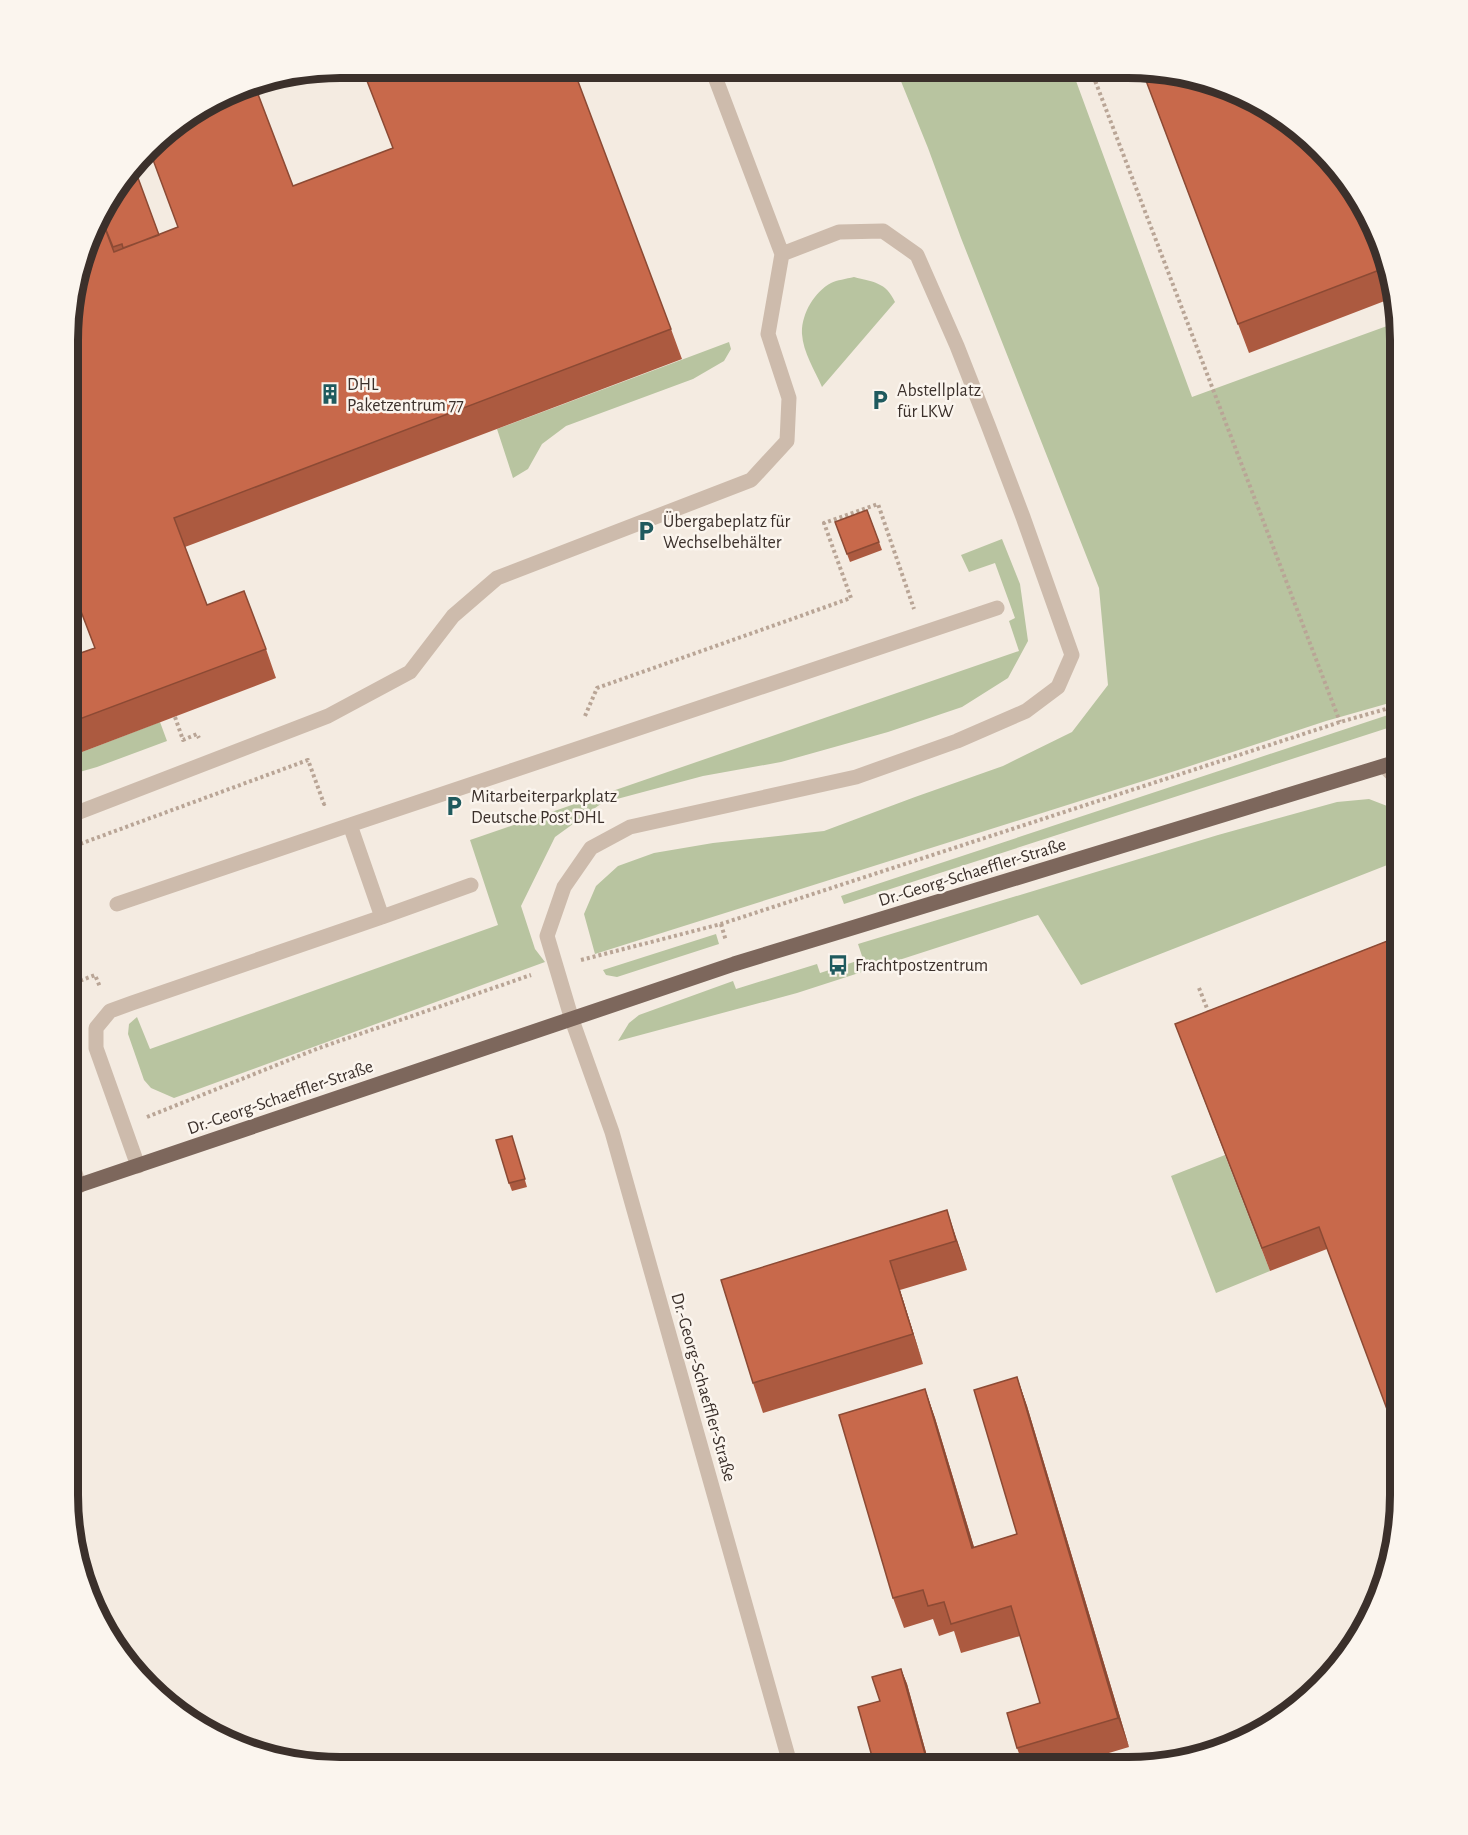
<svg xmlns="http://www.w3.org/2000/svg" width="1468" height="1835" viewBox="0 0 1468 1835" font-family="'Alegreya Sans',sans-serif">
	<rect width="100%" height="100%" fill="#f4ebe1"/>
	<path fill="#b8c4a0" d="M896 69 1072 70 1192 397 1398 322 1400 340V700L1326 721 1178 770 595 954 584 914 596 886 618 866 654 853 713 843 824 831 915 797 1003 766 1072 732 1108 685 1099 588 961 238 928 148Z
		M854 277C873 282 886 282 895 302L822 387C815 371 803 352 802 334 801 315 814 292 831 283 837 280 846 279 854 277Z
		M729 342 731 349 724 361 693 379 566 426 542 444 528 469 513 478 497 429Z
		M1002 539 1020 584 1028 641 1008 678 962 707 888 732 781 762 703 776 602 803 555 837 521 906 535 949 545 962 174 1098 151 1088 144 1080 128 1034 129 1024 137 1017 150 1049 498 925 470 840 1019 651 1009 621 1015 618 995 563 969 572 961 555Z
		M1400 711V724L844 904 841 896Z
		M160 722 167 741 97 767 69 775V757Z
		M1369 799 1400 811V860L1081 985 1038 915 797 993 618 1041 629 1023 639 1015 733 981 736 989 817 964 820 973 863 959 858 944 1218 835 1337 802Z
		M716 934 719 944 617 977 606 975 603 970Z
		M1225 1155 1270 1271 1216 1293 1171 1176Z"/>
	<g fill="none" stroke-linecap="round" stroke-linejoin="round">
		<path stroke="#b9a596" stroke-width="4" stroke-dasharray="3 3" stroke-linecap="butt" d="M1091 70 1340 722
			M585 716 597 688 851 598 824 523 878 504 914 609
			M175 717 183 740 197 734 199 738
			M69 848 308 760 324 804 327 802
			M721 924 726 941
			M581 960 721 924 1340 722 1400 705
			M69 985 95 975 100 987
			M1199 988 1210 1016
			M147 1117 319 1048 531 975"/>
		<path stroke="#cdbbac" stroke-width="15" d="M782 254 839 232 883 231 917 255 957 346 988 425 1023 517 1072 655 1058 687 1026 711 957 741 856 777 630 827 591 848 564 887 547 936 572 1020 612 1132 791 1767
			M1384 766 1400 782
			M69 816 328 716 410 672 453 616 497 578 751 480 787 441 789 398 768 334 782 254 712 69
			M117 904 350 825
			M382 917 471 885
			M68 1150 79 1186
			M138 1166 96 1048V1028L110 1011 132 1003 382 917 350 825 997 608"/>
		<path stroke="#7d675c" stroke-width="15" d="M68 1189 734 964 1400 761"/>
	</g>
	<path fill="#ac5a40" d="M1142 70 1364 204 1391 270 1395 297 1249 353Z
		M293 186 671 329 682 359 185 547 207 605 266 649 276 678 69 757V657L95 648 73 591 69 592 70 304 104 204 159 235Z
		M867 510 882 550 850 562 835 522Z
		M1400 936 1327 1249 1270 1271 1175 1024Z
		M514 1143 527 1187 512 1191 509 1183Z
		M957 1240 967 1270 900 1290 923 1364 763 1413 753 1383 721 1280Z
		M1017 1377 1027 1406 1129 1747 1062 1767H1024L1017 1748 1040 1703 1020 1636 961 1653 954 1631 939 1636 933 1619 904 1628 893 1598 925 1389 935 1418 974 1547 1017 1534Z
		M901 1669 907 1684 930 1767H875L880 1701Z"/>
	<path fill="#8c4a34" d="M947 1210 967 1270 956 1241Z
		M890 1261 900 1290 923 1364 913 1334Z
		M1017 1377 1027 1406 1129 1747 1118 1718Z
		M925 1389 935 1418 983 1577 972 1548Z
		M901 1669 907 1684 930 1767 925 1754Z"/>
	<path fill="#c8694b" stroke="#8c4a34" stroke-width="1.5" d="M362 68H573L671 329 174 518 207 605 244 591 266 649 69 723V657L95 648 69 580 70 304 100 215 114 252 178 227 149 149 161 135 209 107 256 89 293 186 393 148Z
		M1142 70H1164L1280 114 1364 204 1390 266 1238 324Z
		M134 167 159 235 123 248 122 244 113 247 100 215 104 204Z
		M867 510 879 542 847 554 835 522Z
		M1400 936V1444L1319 1227 1262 1248 1175 1024Z
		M512 1136 525 1179 509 1183 496 1140Z
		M947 1210 956 1241 890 1261 913 1334 753 1383 721 1280Z
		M1017 1377 1118 1718 1017 1748 1007 1713 1040 1703 1011 1606 951 1624 944 1602 928 1606 923 1590 893 1598 839 1415 925 1389 972 1548 1017 1534 974 1390Z
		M901 1669 925 1754 879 1767H875L858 1707 880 1701 872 1677Z"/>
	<defs>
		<g id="building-bare" transform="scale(1.62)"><path d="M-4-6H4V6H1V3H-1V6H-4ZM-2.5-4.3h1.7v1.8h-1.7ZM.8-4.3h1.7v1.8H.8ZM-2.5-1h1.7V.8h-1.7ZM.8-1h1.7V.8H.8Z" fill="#1f5a5e" stroke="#fbf5ee" stroke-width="2.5" paint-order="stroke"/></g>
		<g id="parking-bare" transform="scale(1.62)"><path d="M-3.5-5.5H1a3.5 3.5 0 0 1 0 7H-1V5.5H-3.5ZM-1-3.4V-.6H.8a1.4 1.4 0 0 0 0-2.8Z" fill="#1f5a5e" stroke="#fbf5ee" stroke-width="2.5" paint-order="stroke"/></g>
		<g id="bus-bare" transform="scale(1.62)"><path d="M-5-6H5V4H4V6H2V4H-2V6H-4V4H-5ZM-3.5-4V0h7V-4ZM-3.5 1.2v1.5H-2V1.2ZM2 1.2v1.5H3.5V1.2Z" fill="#1f5a5e" stroke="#fbf5ee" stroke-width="2.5" paint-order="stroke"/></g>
	</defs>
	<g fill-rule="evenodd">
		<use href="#building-bare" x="330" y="394"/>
		<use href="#parking-bare" x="880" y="400"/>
		<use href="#parking-bare" x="646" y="531"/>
		<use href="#parking-bare" x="454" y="806"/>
		<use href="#bus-bare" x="838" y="965"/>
	</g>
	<g text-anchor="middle" stroke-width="5" stroke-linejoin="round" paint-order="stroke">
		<g font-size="18" fill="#3b302b" stroke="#fbf5ee" text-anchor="start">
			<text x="347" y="390">DHL<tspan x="347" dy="21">Paketzentrum 77</tspan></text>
			<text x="897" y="396">Abstellplatz<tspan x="897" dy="21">für LKW</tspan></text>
			<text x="663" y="527">Übergabeplatz für<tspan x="663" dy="21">Wechselbehälter</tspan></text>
			<text x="471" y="802">Mitarbeiterparkplatz<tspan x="471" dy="21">Deutsche Post DHL</tspan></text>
			<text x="855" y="971">Frachtpostzentrum</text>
		</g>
		<g font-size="18" fill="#3b302b" stroke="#fbf5ee">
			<text transform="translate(972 872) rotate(-17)" y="6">Dr.-Georg-Schaeffler-Straße</text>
			<text transform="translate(280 1097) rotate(-19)" y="6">Dr.-Georg-Schaeffler-Straße</text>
			<text transform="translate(704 1387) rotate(74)" y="6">Dr.-Georg-Schaeffler-Straße</text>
		</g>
	</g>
	<path d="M0 0H1468V1835H0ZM340 78H1128A262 262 0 0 1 1390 340V1495A262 262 0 0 1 1128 1757H340A262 262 0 0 1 78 1495V340A262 262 0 0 1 340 78Z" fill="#fbf5ee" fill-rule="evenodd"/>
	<path fill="none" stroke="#3b302b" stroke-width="8" d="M340 78H1128A262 262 0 0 1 1390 340V1495A262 262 0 0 1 1128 1757H340A262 262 0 0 1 78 1495V340A262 262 0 0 1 340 78Z"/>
</svg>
